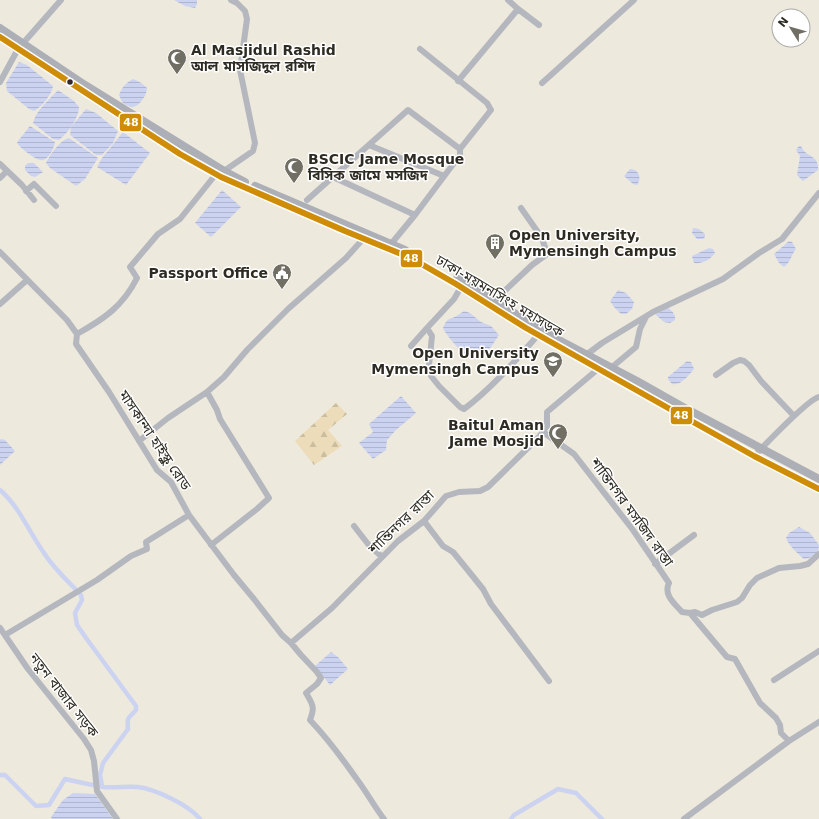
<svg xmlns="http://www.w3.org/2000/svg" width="819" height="819" viewBox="0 0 819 819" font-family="'DejaVu Sans','Noto Sans Bengali',sans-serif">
	<defs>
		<pattern id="forest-firs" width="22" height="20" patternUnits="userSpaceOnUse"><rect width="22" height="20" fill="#ecdcb9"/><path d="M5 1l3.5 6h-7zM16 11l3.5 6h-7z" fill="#cbbd9f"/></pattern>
		<pattern id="water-rules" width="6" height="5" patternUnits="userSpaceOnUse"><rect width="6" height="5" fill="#cbd3f1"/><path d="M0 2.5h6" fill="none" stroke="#afb5ce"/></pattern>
	</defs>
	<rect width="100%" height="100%" fill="#eee9dd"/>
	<path fill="url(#forest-firs)" d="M336 403 347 414 328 430 342 446 314 465 295 441Z"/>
	<path fill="url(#water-rules)" d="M174 0H197V4L195 8 185 6Z
		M19 62 27 65 53 86C52 94 42 107 34 111L29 109 7 91 6 83Z
		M133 79C139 81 143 84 147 88 147 95 139 108 131 107 128 106 124 104 122 102L119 95C122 87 126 83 133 79Z
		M58 90 74 101 79 107C79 118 68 133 59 140L53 139 33 123C36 110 49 100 58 90Z
		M86 109 96 113 118 131 113 143 102 155H96L70 135 71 127Z
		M30 126 55 142C54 148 49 159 43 160 38 162 20 148 17 143L18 141Z
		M123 132 150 153 126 185 97 167 102 158Z
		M69 138 98 158 85 179 76 186 50 168 46 163C50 155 60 140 69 138Z
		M799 146H801C806 158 819 154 818 170L803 181 797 175 800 156 796 150Z
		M28 163H34L43 172 35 177 31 176 25 170V166Z
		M630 169C639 169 642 178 637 185L633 184 624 176Z
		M222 190 241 207 211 237 195 223Z
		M693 228 699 229 705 234V237L703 239H697L692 233Z
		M789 241 792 242 796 249C791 255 791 262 784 267L779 263 774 254Z
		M709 248 713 249 715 253C710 260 702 264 694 263L692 256Z
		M618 290 626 293 634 302 632 309 626 314H621L614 307 610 301Z
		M668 308C672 310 676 315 675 320L670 323 664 322 656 315V314Z
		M464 311 470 313 481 322 491 326 499 335 491 347 475 360C467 359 446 336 443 328 448 316 449 321 458 315 460 314 462 312 464 311Z
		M687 361 691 362 694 369C689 375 681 386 672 384L668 379V377Z
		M401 396 416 413 396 430 387 440 386 450 373 459 359 443 373 432 369 424Z
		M1 439 5 440 15 451 0 465V440Z
		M799 527 810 533 819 545 818 552 809 558 804 559C797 553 789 546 786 538L789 533Z
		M331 652 338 657 348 669 330 685 315 666Z
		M73 793 95 794 113 819H52L51 817 63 800Z"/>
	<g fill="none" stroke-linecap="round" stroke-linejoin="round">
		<path stroke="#cbd3f1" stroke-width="4.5" d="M0 490C19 506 29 532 44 553 54 569 68 581 81 595L82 600 75 613 77 625 86 638 136 706V710C128 719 127 716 128 729L103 763 100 775 102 786
			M0 775H5L36 806 49 805 65 779C78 782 91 785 104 787 116 788 127 786 138 787 155 789 189 805 200 819
			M511 819 514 815 558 789 576 793 602 819"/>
		<path stroke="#b5b7bf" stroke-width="6" d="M518 9 539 25
			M458 81 518 9 508 0
			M0 82 18 49 61 0
			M542 83 634 0
			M369 145 444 176
			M0 164 22 185 34 200
			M224 171 253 151 255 143 240 70 247 19 245 11 237 3 231 0
			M333 177 415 215
			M0 178 7 171
			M26 191 34 184 56 206
			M307 200 408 110 460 149
			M391 244 415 215 460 155V149L491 110 487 103 420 49
			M0 252 67 320 77 334 76 344 109 392 157 470 171 482 189 515 234 575 254 599 282 635 291 643 301 655 317 672 321 678 317 684 306 693C313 705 315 707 310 720 327 738 342 758 356 778 366 791 374 806 384 819
			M461 287 454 299 427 328 432 336 429 365 431 376 439 386 460 407 464 409C492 388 515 361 538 335
			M494 301 532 265 547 254 542 238 521 208
			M0 304 27 280
			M77 334C104 319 123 306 137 278L130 267 158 234 180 219 216 174
			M411 346 427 328
			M586 355 602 343 653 312 723 279 759 253 782 239 819 193
			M611 368 636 347 640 329 646 317
			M716 375 733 363 740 360 744 361 749 365 761 381 794 416
			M207 392 224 377 247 350 288 309 346 258 363 239
			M543 432 574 454 633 530 669 583C663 595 675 604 682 612L690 613 727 657 735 659 760 703 776 718 780 725 781 733 789 741
			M139 441 168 418 207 392 217 410 220 419 269 498 257 509 211 545
			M754 456C765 445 808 399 819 397
			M424 521 443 546 453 552 462 563 483 589 491 604 549 681
			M354 526 368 544 382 557
			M655 564 694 535
			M690 613 695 612 702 615 712 610 737 602 742 598 750 585 757 578 779 568 800 566 808 564 819 554
			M0 628 28 669 84 739 91 750 94 761 97 791 117 819
			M5 635 97 580 131 556 147 549 146 542 189 515
			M291 643 332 608 398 541 424 521 446 496 459 492 480 491 488 487 539 437 547 426V412L598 369
			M774 680 819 651
			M684 819 789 741 819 722"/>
		<path stroke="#adafb7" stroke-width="8" d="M0 28 85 85 224 171 245 182
			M0 37 180 154 221 177 345 231 411 258 456 284 526 328 677 413 754 456 819 489
			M255 186 405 250
			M457 278 557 339 637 381 683 407 819 479"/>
		<g stroke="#fff" stroke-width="9">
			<path id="bus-1" d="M0 37 180 154 221 177 345 231 411 258 456 284 526 328 677 413 754 456 819 489"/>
		</g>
		<use href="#bus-1" stroke="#cf8d07" stroke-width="6"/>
	</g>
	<defs>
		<g id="mosque-pin" transform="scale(1)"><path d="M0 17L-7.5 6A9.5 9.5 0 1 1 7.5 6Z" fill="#716e63" stroke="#fff"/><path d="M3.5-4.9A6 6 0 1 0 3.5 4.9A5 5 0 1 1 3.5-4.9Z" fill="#fff"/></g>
		<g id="building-pin" transform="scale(1)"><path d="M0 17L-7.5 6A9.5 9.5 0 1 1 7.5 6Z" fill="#716e63" stroke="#fff"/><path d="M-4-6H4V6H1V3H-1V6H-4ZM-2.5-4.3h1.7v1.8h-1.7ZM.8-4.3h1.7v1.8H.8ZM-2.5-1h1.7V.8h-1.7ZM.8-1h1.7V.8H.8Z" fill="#fff"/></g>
		<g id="civic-pin" transform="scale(1)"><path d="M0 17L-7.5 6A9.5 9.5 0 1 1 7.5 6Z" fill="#716e63" stroke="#fff"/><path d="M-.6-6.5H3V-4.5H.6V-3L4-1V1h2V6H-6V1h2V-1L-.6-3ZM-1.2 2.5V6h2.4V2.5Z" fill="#fff"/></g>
		<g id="university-pin" transform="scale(1)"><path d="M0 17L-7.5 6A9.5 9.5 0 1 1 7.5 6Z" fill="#716e63" stroke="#fff"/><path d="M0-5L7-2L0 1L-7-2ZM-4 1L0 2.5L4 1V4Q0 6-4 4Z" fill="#fff"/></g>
	</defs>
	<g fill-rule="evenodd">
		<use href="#mosque-pin" x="177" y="58"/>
		<use href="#mosque-pin" x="294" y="167"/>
		<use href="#building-pin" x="495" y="243"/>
		<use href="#civic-pin" x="282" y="273"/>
		<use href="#university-pin" x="553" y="361"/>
		<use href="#mosque-pin" x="558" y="433"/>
	</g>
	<circle fill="#2e2b22" stroke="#fff" stroke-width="1.5" cx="70" cy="82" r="3.5"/>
	<g text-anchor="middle" stroke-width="3" stroke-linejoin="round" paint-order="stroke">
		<g font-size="14" font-weight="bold" fill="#2e2b22" stroke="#fff" text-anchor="start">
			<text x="191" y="55">Al Masjidul Rashid<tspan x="191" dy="16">আল মাসজিদুল রশিদ</tspan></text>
			<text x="308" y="164">BSCIC Jame Mosque<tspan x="308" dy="16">বিসিক জামে মসজিদ</tspan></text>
			<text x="509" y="240">Open University,<tspan x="509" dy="16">Mymensingh Campus</tspan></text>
			<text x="268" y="278" text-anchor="end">Passport Office</text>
			<text x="539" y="358" text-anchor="end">Open University<tspan x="539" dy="16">Mymensingh Campus</tspan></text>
			<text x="544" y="430" text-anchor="end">Baitul Aman<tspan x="544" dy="16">Jame Mosjid</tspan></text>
		</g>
		<g font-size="14" fill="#2e2b22" stroke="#fff">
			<text transform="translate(500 296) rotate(31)" y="5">ঢাকা-ময়মনসিংহ মহাসড়ক</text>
			<text transform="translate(155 440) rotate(56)" y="5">মাসকান্দা হাইস্কুল রোড</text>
			<text transform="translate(632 512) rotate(54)" y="5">শান্তিনগর মসজিদ রাস্তা</text>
			<text transform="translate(401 522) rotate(-44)" y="5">শান্তিনগর রাস্তা</text>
			<text transform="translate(64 695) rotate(52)" y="5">নতুন বাজার সড়ক</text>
		</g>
	</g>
	<g stroke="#fff" stroke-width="1.5">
		<rect x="119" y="113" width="23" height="19" rx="4" fill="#cf8d07"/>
		<rect x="400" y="249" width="23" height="19" rx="4" fill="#cf8d07"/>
		<rect x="670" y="406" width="23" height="19" rx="4" fill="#cf8d07"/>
	</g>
	<g font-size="11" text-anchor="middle" font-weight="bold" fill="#fff">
		<text x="131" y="126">48</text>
		<text x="411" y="262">48</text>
		<text x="681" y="419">48</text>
	</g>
	<g transform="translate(791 28) rotate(307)"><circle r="19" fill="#ffffff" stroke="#abaaa7"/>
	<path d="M0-3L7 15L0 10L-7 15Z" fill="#716e63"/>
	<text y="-6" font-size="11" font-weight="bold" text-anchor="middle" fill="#2e2b22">N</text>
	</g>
</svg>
